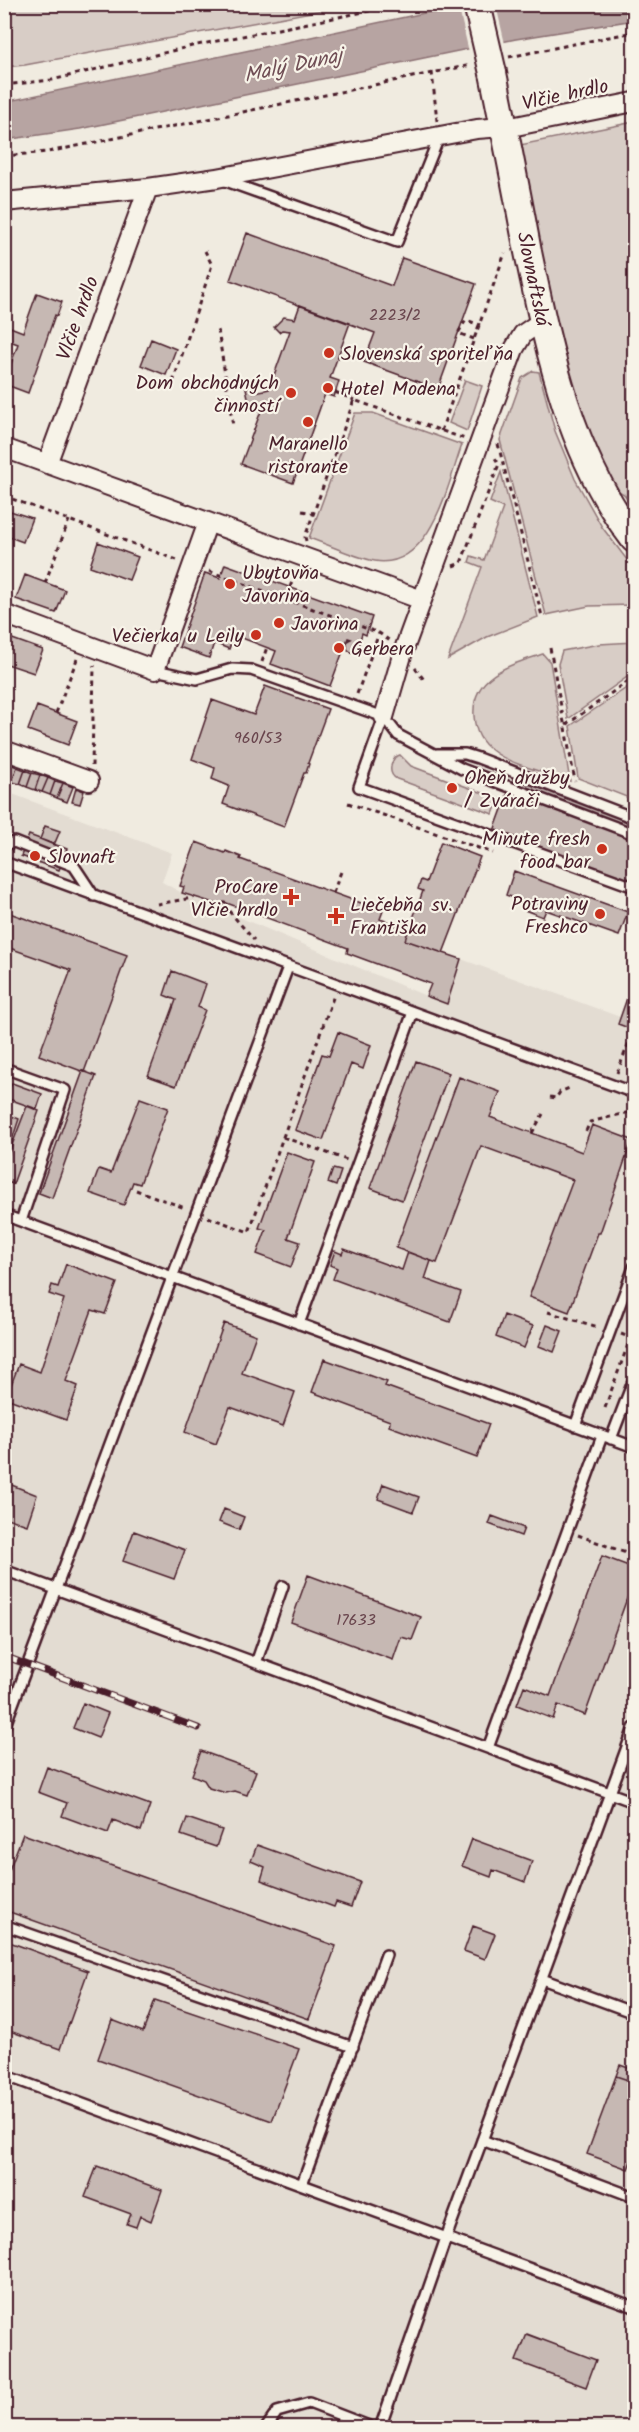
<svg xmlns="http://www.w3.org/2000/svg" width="639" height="2432" viewBox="0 0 639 2432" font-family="Kalam,sans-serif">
	<rect width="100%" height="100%" fill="#f0ebe0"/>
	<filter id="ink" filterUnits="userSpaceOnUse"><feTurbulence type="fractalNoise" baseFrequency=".0167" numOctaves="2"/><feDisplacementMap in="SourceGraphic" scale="12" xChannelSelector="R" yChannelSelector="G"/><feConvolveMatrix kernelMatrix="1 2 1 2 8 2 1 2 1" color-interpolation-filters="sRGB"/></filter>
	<g filter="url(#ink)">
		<path fill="#e3dcd2" d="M4 791 172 853 162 882 182 893 426 996 447 1004 461 959 620 1017 618 1024 634 1030V2427H5Z"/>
		<path fill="#d8cdc6" stroke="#917678" stroke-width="1.5" d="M5 4H349V5L25 65 5 67Z
			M634 122V508L624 494 613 488 600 461 570 381 527 201 520 145Z
			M533 371 539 372 555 431 575 479 602 527 634 569V605L589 606 546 615 500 440 522 378Z
			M465 380 482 386 467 431 449 423Z
			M355 413H373L462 445C448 483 431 570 375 561 353 557 330 545 309 538Z
			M501 472 538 617 487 637 448 659 482 567 469 562 471 556 484 560 503 508 490 502Z
			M634 642V672L568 719 558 664 562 651 599 644Z
			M543 654 550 662 570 781C550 774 509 764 493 751 481 743 475 730 474 716 471 675 512 664 543 654Z
			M628 687 634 693V800L578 778 570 726Z
			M400 755 411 766 499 799 493 814 397 779C388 774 390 765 395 757Z"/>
		<path fill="#b7a4a2" stroke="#8b6f72" stroke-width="1.5" d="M462 5H634V20L516 39 80 129 5 140 4 102Z"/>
		<path fill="#f0ebe0" d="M458 5H496L505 44 469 52Z"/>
		<path fill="#c6b8b3" stroke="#4a1f2b" stroke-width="1.5" d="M247 233 392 286 402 258 476 284 438 389 364 362 375 333 230 280Z
			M37 293 62 302 57 316 55 315 28 393 4 384 18 344 4 339V316L8 317 5 325 23 332Z
			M300 305 350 323 330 378 339 381 334 397 325 394 293 483 241 464 261 411 250 407 246 388 253 387 254 392 269 389 290 331 282 330 279 332 274 327 284 317 295 319Z
			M151 339 176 349 166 375 141 365Z
			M4 509 32 518 23 542 4 535Z
			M98 542 138 557 129 580 90 566Z
			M225 564 372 617 366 635 362 633 357 651 352 653 347 649V641L351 639 348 638 330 686 271 664 276 651 234 635 229 649 214 643 209 658 179 647 205 573 220 578Z
			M25 575 65 590 56 613 16 599Z
			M4 636 43 650 34 673 4 663Z
			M265 686 328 709 308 763 309 764 306 773H304L284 827 223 804 229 786 212 779 215 768 192 759 212 700 254 715Z
			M37 706 77 721 68 745 28 730Z
			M10 764 17 767 12 782 5 778Z
			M17 767 25 770 20 784 12 782Z
			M25 770 32 773 27 787 20 784Z
			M516 771 634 814V882L494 831Z
			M32 773 40 775 35 790 27 787Z
			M40 775 48 778 42 792 35 790Z
			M48 778 55 781 50 795 42 792Z
			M55 781 63 783 57 798 50 795Z
			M63 783 73 787 67 802 57 798Z
			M76 788 84 791 80 804 72 802Z
			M45 826 60 831 54 845 40 839Z
			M29 835 67 849 59 870 21 856Z
			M196 842 225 853 226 851 241 857 240 859 383 911 380 919 409 929 405 940 461 959 447 1004 426 996 431 984 347 953 348 948 224 902 223 906 182 893 184 887 180 886Z
			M441 842 480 857 443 953 405 940 423 891 418 889 421 880 426 882Z
			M514 871 628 912 619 936 546 910 543 917 522 909 525 902 506 895Z
			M4 911 127 955 84 1072 39 1055 71 970 4 946Z
			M172 971 206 984 198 1007 205 1010 176 1086 148 1076 176 1000 164 995Z
			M634 978V1030L618 1024Z
			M338 1032 371 1045 363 1069 351 1064 323 1140 295 1130 322 1054 329 1056Z
			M416 1061 449 1073 402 1200 370 1188Z
			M83 1071 96 1076 52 1198 39 1193Z
			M459 1077 500 1092 490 1117 582 1152 592 1125 632 1140 600 1233H598L569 1312 529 1297 573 1180 481 1146 437 1263 396 1248Z
			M12 1083 42 1094 37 1109 6 1098Z
			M140 1098 168 1108 140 1184 133 1182 124 1205 90 1193 99 1169 111 1173Z
			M27 1106 39 1111 13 1184 4 1181V1166Z
			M6 1114 19 1119 9 1149 4 1148Z
			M287 1152 315 1162 288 1238 300 1242 291 1267 257 1254 266 1230 259 1228Z
			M333 1169 341 1171 336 1186 328 1183Z
			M344 1249 402 1270 408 1252 431 1261 425 1279 461 1292 450 1322 333 1279 337 1268 330 1265 335 1251 342 1254Z
			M66 1264 117 1283 105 1314 92 1310 66 1381 78 1386 66 1420 6 1398 19 1364 40 1372 64 1299 49 1294 52 1285 58 1287Z
			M504 1315 533 1326 524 1348 496 1337Z
			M224 1323 256 1335 242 1373 295 1392 283 1426 230 1407 216 1444 185 1432Z
			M547 1325 562 1331 554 1352 539 1346Z
			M324 1359 387 1382 385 1386 489 1424 477 1458 389 1426 390 1421 312 1392Z
			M4 1482 37 1495 27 1525 4 1517Z
			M383 1484 419 1497 413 1512 378 1499Z
			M224 1509 244 1517 239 1530 219 1522Z
			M492 1516 524 1528 521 1536 489 1524Z
			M134 1531 185 1550 174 1579 123 1561Z
			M602 1556 634 1568V1579L585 1715 558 1705 553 1719 517 1705 524 1686 550 1696Z
			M308 1575 421 1617 412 1640 401 1637 393 1660 291 1622Z
			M83 1703 108 1713 98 1738 73 1728Z
			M201 1751 256 1771 247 1795 235 1791 226 1793 209 1788 204 1780 192 1775Z
			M47 1767 150 1805 141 1831 113 1820 108 1833 62 1816 67 1803 38 1792Z
			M187 1818 222 1830 216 1847 181 1835Z
			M23 1834 336 1946 309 2019 4 1910V1883Z
			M472 1839 532 1861 525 1882 493 1870 491 1877 462 1866Z
			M257 1845 360 1882 351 1907 336 1902 334 1907 261 1880 265 1867 251 1861Z
			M473 1926 495 1934 485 1959 464 1951Z
			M4 1940 88 1971 60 2049 4 2029Z
			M155 2000 299 2049 272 2121 98 2059 112 2020 143 2032Z
			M620 2065 634 2070V2082L616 2076Z
			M616 2076 634 2082V2153L628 2169 587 2154Z
			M97 2166 162 2190 151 2221 140 2216 136 2227 127 2224 131 2214 85 2197Z
			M527 2334 596 2360 586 2387 516 2361Z"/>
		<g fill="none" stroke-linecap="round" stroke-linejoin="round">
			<g stroke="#4a1f2b" stroke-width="14">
				<path id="lane" d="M223 180 397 242 439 137
					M155 670 197 679 232 669 251 670 384 717
					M384 717 359 787 634 887
					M384 717 398 735 462 769 634 834
					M437 754H465L478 758 634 818
					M4 845 14 842 74 866 94 896
					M4 862 634 1093
					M4 1068 65 1090 21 1221
					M4 1215 634 1447
					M299 1324 413 1012
					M575 1426 634 1267
					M611 1439 634 1379
					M4 1570 634 1802
					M256 1663 283 1586
					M4 1728 288 967
					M488 1748 602 1436
					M4 1925 353 2047
					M542 1979 634 2013
					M4 2075 634 2307
					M482 2140 634 2197
					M302 2184 386 1955
					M266 2428 277 2412 309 2403 374 2428
					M380 2428 446 2238 634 1728"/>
			</g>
			<g stroke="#4a1f2b" stroke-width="22">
				<path id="street" d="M4 202 148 188 217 178 477 129 516 126 634 102
					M4 448 422 600
					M47 464 148 188
					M4 614 155 670 208 522
					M384 717 403 652 514 349 523 334 542 321
					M4 750 89 781"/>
			</g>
			<g stroke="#4a1f2b" stroke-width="30">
				<g id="secondary">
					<path id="s1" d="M493 73C505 132 517 192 528 252 549 352 570 456 634 539"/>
				</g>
			</g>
			<path stroke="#4a1f2b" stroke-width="3" stroke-dasharray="4.5 4.5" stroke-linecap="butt" d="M509 57 634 32
				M432 72 437 121
				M4 85 52 80 192 46 404 4
				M4 156 48 152 471 65
				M218 330 233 426
				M474 339 458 333 466 320 480 325
				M173 382 212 265 205 251
				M335 392 354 400
				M441 431 505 253
				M498 444 542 616
				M4 496 177 560
				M302 511 314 513
				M306 541 305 537 354 400 465 439
				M453 566 461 563 499 464 493 455
				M209 571 379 633 390 641
				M45 583 69 520
				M290 587 296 572
				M550 648 575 781
				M262 662 267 647
				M415 668 425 681
				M629 682 634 688
				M357 694 379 633
				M56 713 77 659
				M566 725 634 677
				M92 766 94 665
				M348 803 493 853
				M333 893 342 869
				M157 904 193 898
				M229 911 254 940
				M617 1073 633 1032
				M550 1097 556 1098 560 1092 572 1087
				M586 1131 590 1122 634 1111
				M532 1133 543 1114
				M283 1137 347 1160
				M136 1190 185 1208
				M208 1217 249 1232 334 995
				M548 1312 598 1327
				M621 1334 631 1338
				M605 1408 634 1328
				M578 1535 634 1556"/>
			<use href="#lane" stroke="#f7f3e8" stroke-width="9"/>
			<use href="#street" stroke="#f7f3e8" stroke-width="18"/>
			<use href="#secondary" stroke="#f7f3e8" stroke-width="26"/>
			<g stroke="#4a1f2b" stroke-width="7">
				<path id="rail" d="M4 1656 198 1728"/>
			</g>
			<use href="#rail" stroke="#f7f3e8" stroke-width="4.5" stroke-dasharray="14" stroke-linecap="butt"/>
			<g stroke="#4a1f2b" stroke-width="30" stroke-linecap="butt">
				<path id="secondary-bridge" d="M477 4 493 73"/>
			</g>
			<use href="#secondary-bridge" stroke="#f7f3e8" stroke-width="26"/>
		</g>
	</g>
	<g fill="#c8321e" stroke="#f7f3e8" stroke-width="2">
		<circle cx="329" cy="353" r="6"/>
		<circle cx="328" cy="388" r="6"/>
		<circle cx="291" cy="393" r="6"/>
		<circle cx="308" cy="422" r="6"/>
		<circle cx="230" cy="584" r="6"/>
		<circle cx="279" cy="623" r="6"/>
		<circle cx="256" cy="635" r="6"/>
		<circle cx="339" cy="648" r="6"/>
		<circle cx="452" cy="788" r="6"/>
		<circle cx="602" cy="849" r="6"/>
		<circle cx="35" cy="856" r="6"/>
		<path d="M288 888h6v6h6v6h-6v6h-6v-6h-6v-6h6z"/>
		<circle cx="600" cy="914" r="6"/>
		<path d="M333 907h6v6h6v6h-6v6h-6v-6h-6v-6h6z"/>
	</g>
	<g text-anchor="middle" stroke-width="4.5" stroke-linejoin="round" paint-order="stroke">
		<g font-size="16" fill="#69454d">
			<text x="395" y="320">2223/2</text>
			<text x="258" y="743">960/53</text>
			<text x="356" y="1625">17633</text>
		</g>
		<g font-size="20" fill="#4a1f2b" stroke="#f7f3e8">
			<text transform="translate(565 94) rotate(-12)" y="7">Vlčie hrdlo</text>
			<text dy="7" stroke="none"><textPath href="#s1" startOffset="210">Slovnaftská</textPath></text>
			<text transform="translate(77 318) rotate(-70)" y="7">Vlčie hrdlo</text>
		</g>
		<g font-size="20" fill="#4a1f2b" stroke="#f7f3e8" text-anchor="start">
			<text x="341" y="360">Slovenská sporiteľňa</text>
			<text x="279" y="389" text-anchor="end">Dom obchodných<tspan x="279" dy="23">činností</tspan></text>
			<text x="340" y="395">Hotel Modena</text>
			<text x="308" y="450" text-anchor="middle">Maranello<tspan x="308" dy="23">ristorante</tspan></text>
			<text x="242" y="579">Ubytovňa<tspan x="242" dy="23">Javorina</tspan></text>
			<text x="291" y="630">Javorina</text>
			<text x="244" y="642" text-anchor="end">Večierka u Leily</text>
			<text x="351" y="655">Gerbera</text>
			<text x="464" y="784">Oheň družby<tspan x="464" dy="23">/ Zvárači</tspan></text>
			<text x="590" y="845" text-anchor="end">Minute fresh<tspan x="590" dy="23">food bar</tspan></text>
			<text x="47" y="863">Slovnaft</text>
			<text x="278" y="893" text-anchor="end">ProCare<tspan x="278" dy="23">Vlčie hrdlo</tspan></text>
			<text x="588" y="910" text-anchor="end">Potraviny<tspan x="588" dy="23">Freshco</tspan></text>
			<text x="350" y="911">Liečebňa sv.<tspan x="350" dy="23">Františka</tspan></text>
		</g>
		<g font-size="21" font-style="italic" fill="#704e55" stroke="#f7f3e8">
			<text transform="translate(293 65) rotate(-12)" y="7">Malý Dunaj</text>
		</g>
	</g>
	<rect width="639" height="2432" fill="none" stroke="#f7f3e8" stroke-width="24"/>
	<rect x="12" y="12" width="615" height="2408" fill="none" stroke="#4a1f2b" stroke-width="2" filter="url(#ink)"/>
</svg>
